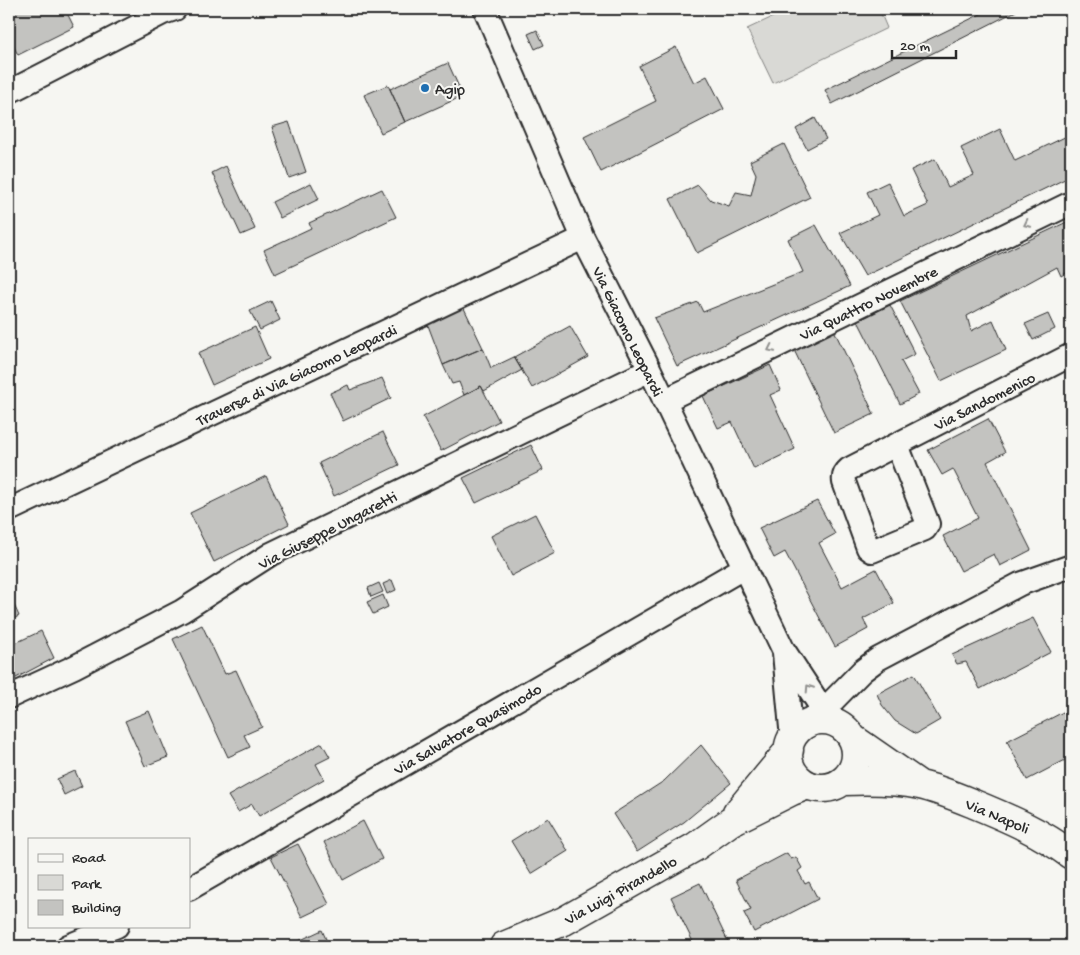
<svg xmlns="http://www.w3.org/2000/svg" width="1080" height="955" viewBox="0 0 1080 955" font-family="'Gochi Hand',sans-serif">
	<rect width="100%" height="100%" fill="#f6f6f2"/>
	<filter id="ink" filterUnits="userSpaceOnUse"><feTurbulence type="fractalNoise" baseFrequency=".02" numOctaves="2"/><feDisplacementMap in="SourceGraphic" scale="10" xChannelSelector="R" yChannelSelector="G"/><feConvolveMatrix kernelMatrix="1 2 1 2 8 2 1 2 1" color-interpolation-filters="sRGB"/></filter>
	<g filter="url(#ink)">
		<path fill="#d9d9d5" stroke="#828280" d="M790 9H879L887 28 773 83 747 29Z"/>
		<path fill="#c3c3c0" stroke="#2b2b2b" d="M9 9H65L74 27 18 55 9 37Z
			M991 9H1020L832 104 825 90Z
			M537 30 544 45 535 49 528 34Z
			M676 47 694 83 707 76 724 109 601 172 584 137 656 101 639 66Z
			M448 63 463 96 405 122 390 89Z
			M388 85 405 122 381 133 364 95Z
			M815 118 826 139 807 149 796 129Z
			M289 122 306 172 289 178 272 127Z
			M1000 129 1015 161 1071 134V176L865 276 840 233 878 215 867 192 888 182 904 216 928 205 911 170 935 159 948 187 974 175 961 148Z
			M784 144 810 197 697 253 670 199 698 185 711 200 729 206 736 192 751 195 756 174 750 161Z
			M226 166 255 229 241 235 212 173Z
			M311 183 319 199 280 218 272 202Z
			M382 189 396 217 275 274 264 250 311 228 309 223Z
			M1071 220V270L1061 276 1057 267 967 316 971 331 993 320 1006 350 941 381 900 301Z
			M816 225 850 286 677 366 654 318 698 302 703 312 803 272 788 239Z
			M271 301 280 320 260 330 250 311Z
			M462 304 483 348 443 365 426 320Z
			M890 305 915 354 901 361 919 394 900 404 858 321Z
			M1048 314 1055 329 1033 340 1025 324Z
			M570 326 588 357 532 388 514 357Z
			M255 327 269 359 212 385 198 353Z
			M834 330 874 414 834 433 794 350Z
			M483 348 491 368 514 357 522 370 484 391 481 386 464 395 459 382 452 384 443 365Z
			M770 365 781 390 770 395 795 449 754 469 732 422 718 428 703 396Z
			M382 378 391 398 343 421 330 393 348 385 350 390Z
			M481 386 499 421 441 451 423 417Z
			M988 419 1005 452 987 462 1031 550 1000 566 994 554 961 571 943 536 978 518 953 469 942 475 928 450Z
			M383 432 399 465 334 496 319 463Z
			M531 445 543 470 476 503 463 478Z
			M266 476 289 524 214 562 190 513Z
			M817 501 835 534 819 543 842 587 876 569 894 603 863 619 868 629 835 647 785 552 774 558 759 528Z
			M535 514 555 553 511 576 491 536Z
			M392 580 396 590 387 594 383 584Z
			M379 583 383 592 371 597 368 588Z
			M9 594 19 616 9 621Z
			M383 595 388 607 373 614 367 602Z
			M1033 618 1051 652 980 689 966 662 957 664 952 655Z
			M202 625 225 674 236 670 262 727 244 735 250 747 228 757 173 639Z
			M41 631 54 658 14 679 9 669V646Z
			M914 674 940 720 916 734 895 721 882 705 877 694Z
			M1071 708V757L1027 780 1007 741Z
			M149 711 168 757 145 766 125 721Z
			M322 743 330 757 316 764 324 779 259 816 252 804 238 812 228 796Z
			M701 745 731 783 684 822 637 852 613 814 664 781Z
			M75 771 82 786 64 795 57 779Z
			M548 818 568 851 531 874 511 841Z
			M363 821 382 859 343 880 324 842Z
			M298 844 329 904 302 917 271 857Z
			M787 853 791 859 796 857 802 868 798 871 805 884 809 882 818 899 754 932 744 913 751 910 736 880Z
			M700 883 730 946H695L671 897Z
			M322 930 329 946H288Z"/>
		<g fill="none" stroke-linecap="round" stroke-linejoin="round">
			<g stroke="#2b2b2b" stroke-width="26">
				<path id="minor" d="M485 9 583 238 650 370 783 649 823 710 837 723
					M9 92 163 13 175 9
					M664 401 1071 203
					M897 445 928 524 925 529 872 551 868 548 844 482C843 476 844 473 849 469L1071 355
					M9 510 583 238
					M784 653 792 739
					M9 697 74 667 182 611 271 554 650 370
					M813 721 862 671 878 659 1020 584 1071 566
					M189 889 745 567
					M68 946 117 926"/>
			</g>
			<g stroke="#2b2b2b" stroke-width="31">
				<path id="tertiary" d="M788 754a34 34 0 1 1 68 0a34 34 0 1 1-68 0Z
					M852 738 917 783
					M844 781C869 780 895 780 920 785 938 789 957 797 974 804 1008 818 1041 832 1071 855
					M737 813 789 750
					M504 946 564 921 695 847 730 822 792 791 808 785"/>
			</g>
			<use href="#minor" stroke="#f6f6f2" stroke-width="22"/>
			<use href="#tertiary" stroke="#f6f6f2" stroke-width="28"/>
		</g>
		<defs><path id="oneway-chevron" d="M-2-3.5L2.5 0L-2 3.5" fill="none" stroke-width="1.6" stroke-linecap="round" stroke-linejoin="round" transform="scale(1.25)"/></defs>
		<g stroke="#90908e">
			<use href="#oneway-chevron" transform="translate(1027 224) rotate(154)"/>
			<use href="#oneway-chevron" transform="translate(771 349) rotate(154)"/>
			<use href="#oneway-chevron" transform="translate(809 688) rotate(-123)"/>
		</g>
	</g>
	<circle fill="#1f6fb2" stroke="#f6f6f2" stroke-width="2" cx="425" cy="88" r="5"/>
	<g text-anchor="middle" stroke-width="4" stroke-linejoin="round" paint-order="stroke">
		<g font-size="16" fill="#2b2b2b" stroke="#f6f6f2" text-anchor="start">
			<text x="435" y="94">Agip</text>
		</g>
		<g font-size="16" fill="#2b2b2b" stroke="#f6f6f2">
			<text transform="translate(868 302) rotate(-26)" y="6">Via Quattro Novembre</text>
			<text transform="translate(629 331) rotate(64)" y="6">Via Giacomo Leopardi</text>
			<text transform="translate(296 374) rotate(-25)" y="6">Traversa di Via Giacomo Leopardi</text>
			<text transform="translate(984 400) rotate(-27)" y="6">Via Sandomenico</text>
			<text transform="translate(327 529) rotate(-27)" y="6">Via Giuseppe Ungaretti</text>
			<text transform="translate(467 728) rotate(-30)" y="6">Via Salvatore Quasimodo</text>
			<text transform="translate(998 815) rotate(23)" y="6">Via Napoli</text>
			<text transform="translate(620 889) rotate(-29)" y="6">Via Luigi Pirandello</text>
		</g>
	</g>
	<rect width="1080" height="955" fill="none" stroke="#f6f6f2" stroke-width="30"/>
	<rect x="15" y="15" width="1050" height="925" fill="none" stroke="#2b2b2b" stroke-width="2" filter="url(#ink)"/>
	<rect x="28" y="838" width="162" height="90" fill="#f6f6f2" stroke="#a5a5a2"/>
	<rect x="38" y="854" width="25" height="8" fill="#f6f6f2" stroke="#a5a5a2"/>
	<text x="72" y="862" font-size="15" fill="#2b2b2b">Road</text>
	<rect x="38" y="875" width="25" height="15" fill="#d9d9d5" stroke="#a5a5a2"/>
	<text x="72" y="888" font-size="15" fill="#2b2b2b">Park</text>
	<rect x="38" y="900" width="25" height="15" fill="#c3c3c0" stroke="#a5a5a2"/>
	<text x="72" y="912" font-size="15" fill="#2b2b2b">Building</text>
	<path d="M892 50v8h64v-8" fill="none" stroke="#2b2b2b" stroke-width="2.5"/>
	<text x="900" y="50" font-size="15" fill="#2b2b2b" stroke="#f6f6f2" stroke-width="4" paint-order="stroke">20 m</text>
</svg>
